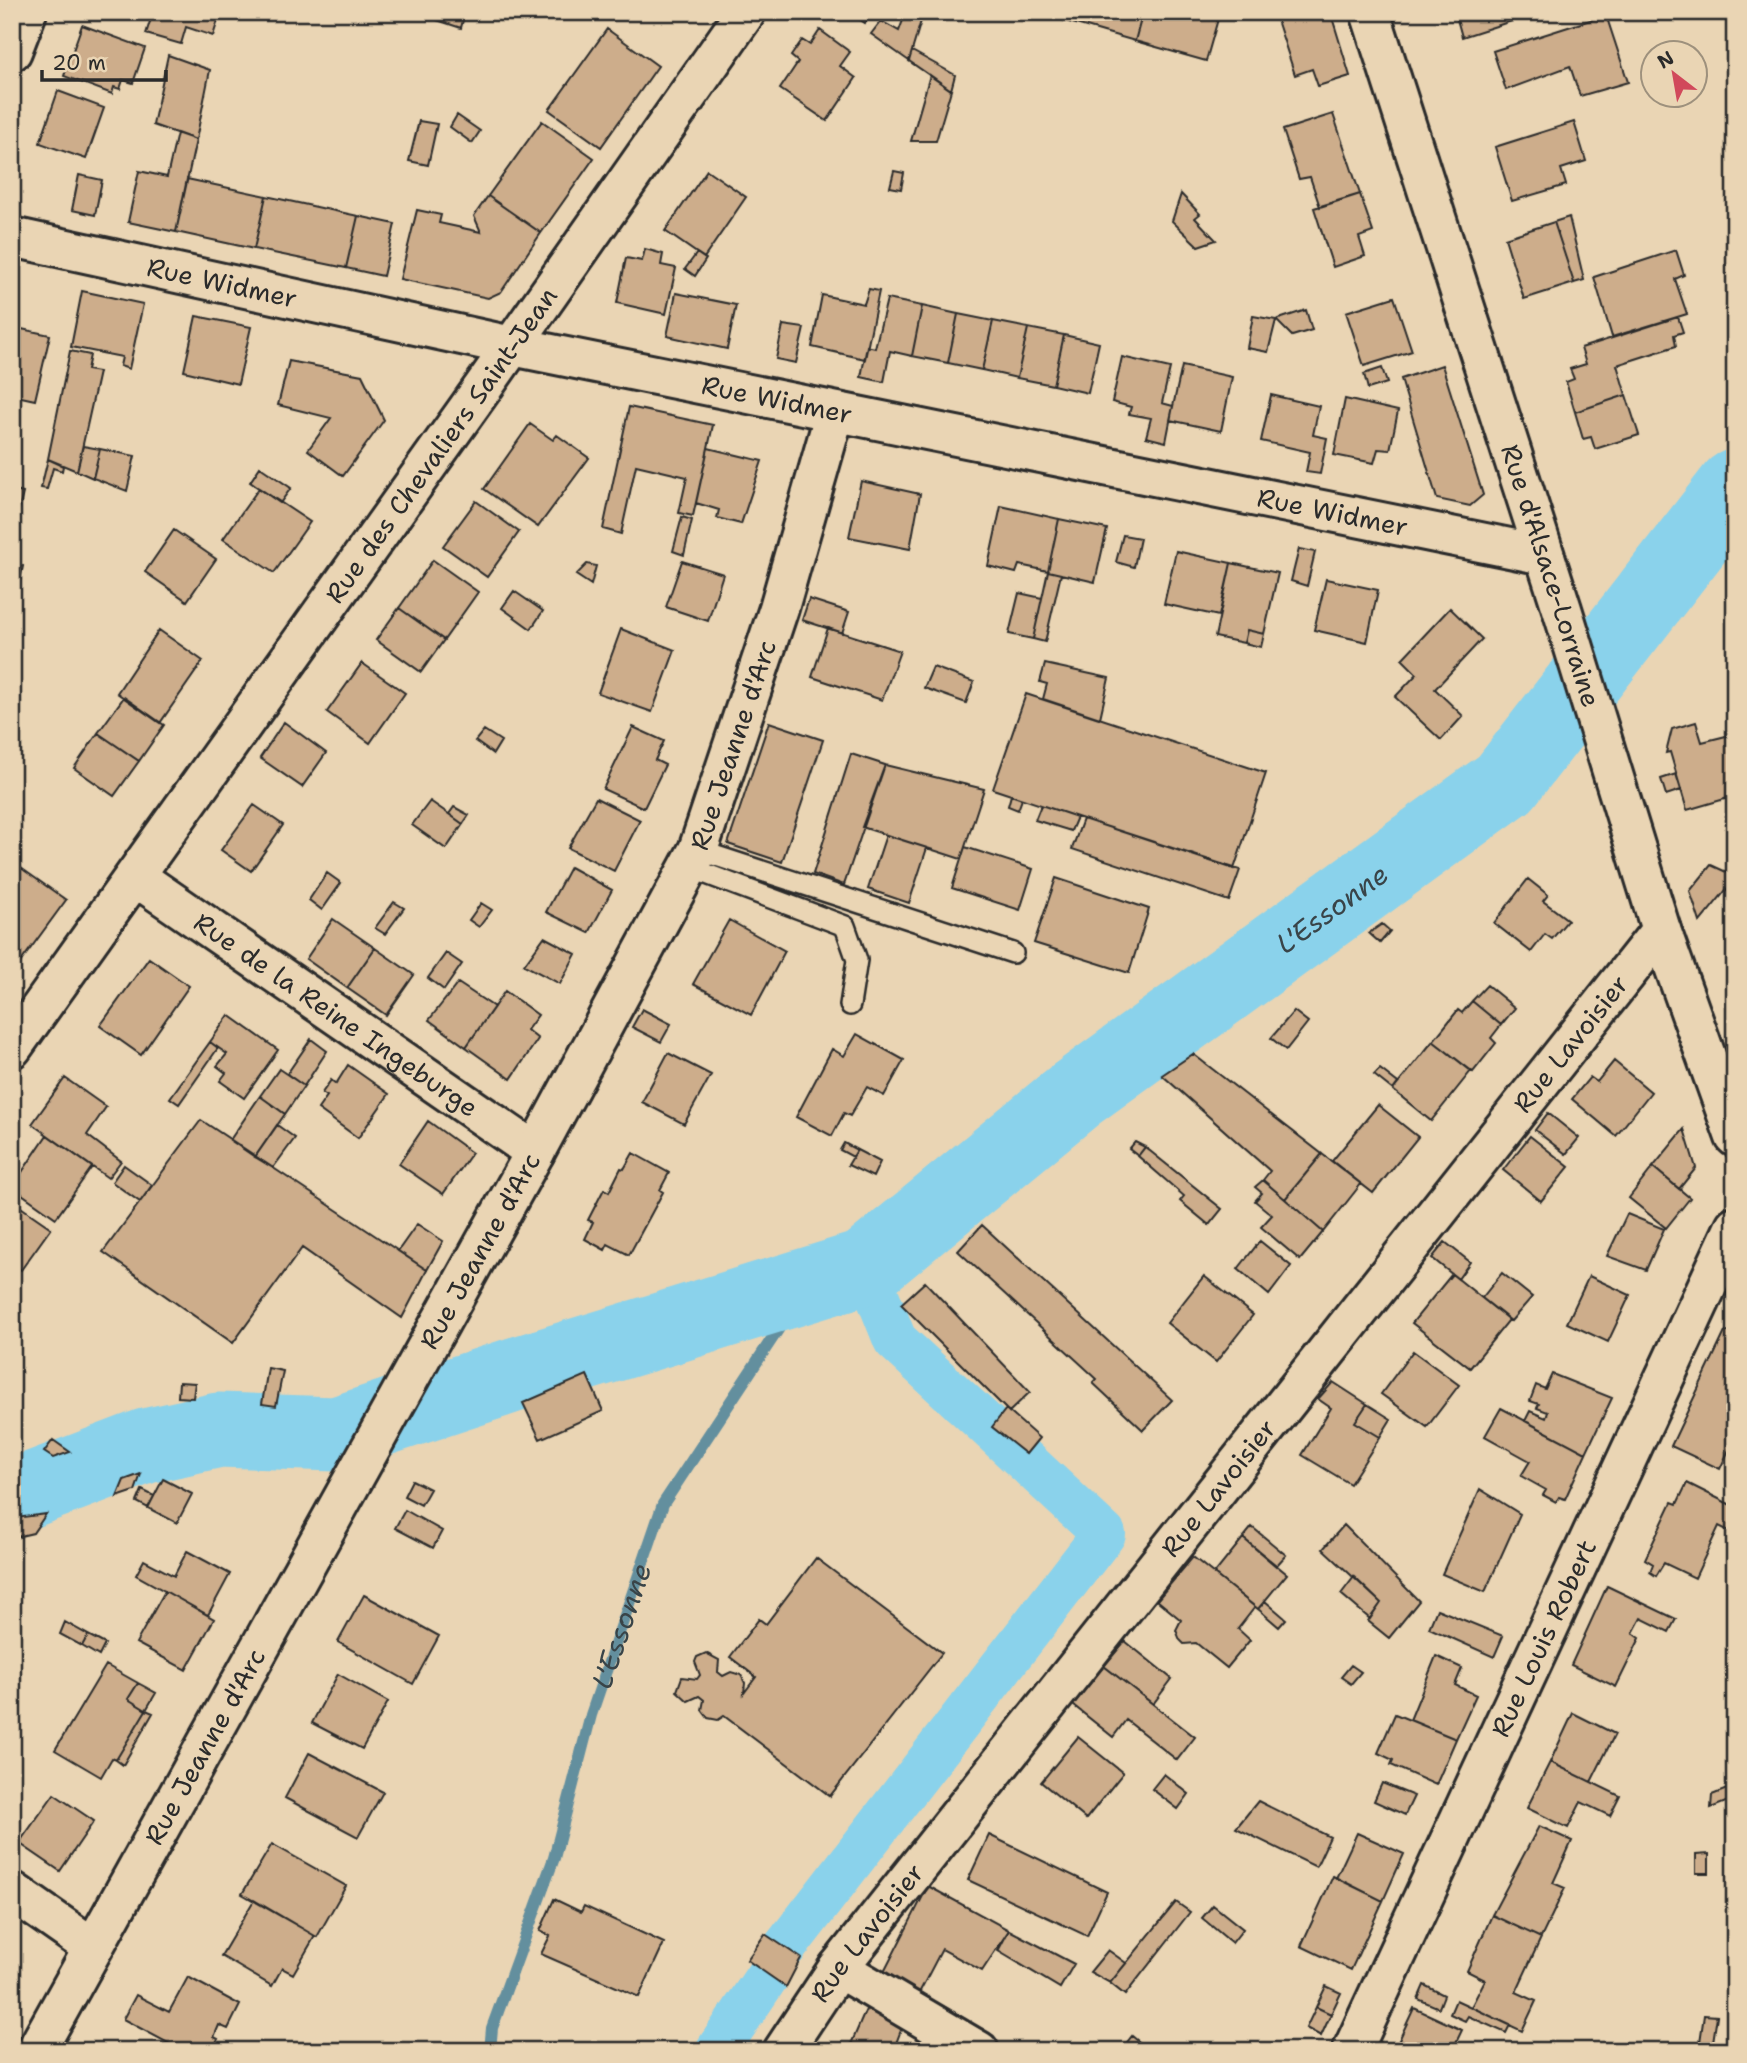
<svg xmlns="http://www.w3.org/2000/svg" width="1747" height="2063" viewBox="0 0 1747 2063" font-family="'Shantell Sans',sans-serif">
	<rect width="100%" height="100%" fill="#ead5b4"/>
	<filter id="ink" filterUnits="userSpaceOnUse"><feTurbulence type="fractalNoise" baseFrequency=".0143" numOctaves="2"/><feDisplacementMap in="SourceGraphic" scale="14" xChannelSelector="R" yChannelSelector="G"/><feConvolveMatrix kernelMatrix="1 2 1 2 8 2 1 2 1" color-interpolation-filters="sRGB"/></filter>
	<g filter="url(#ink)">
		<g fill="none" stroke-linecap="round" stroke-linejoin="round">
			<path stroke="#648f9e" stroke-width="12" id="s1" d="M490 2051 492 2028 554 1858 591 1715 663 1504 791 1310 866 1267"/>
			<path stroke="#8ad2eb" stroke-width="44" d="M785 1947 1104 1534 895 1340 866 1267
				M717 2051 768 1975"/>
			<path stroke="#8ad2eb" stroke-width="75" id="s2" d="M12 1497 146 1446 219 1430 336 1434 514 1375 866 1267 1075 1095 1505 783 1735 487"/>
		</g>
		<path fill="#cdad8b" stroke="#2b2b2b" stroke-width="2" d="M153 12H214L220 14 213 36 186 27 181 44 146 34Z
			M439 12H465L461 28 437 20Z
			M849 12H872L865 23Z
			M906 12 923 14 909 61 871 34 881 21 899 31Z
			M1064 12H1143L1135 41 1062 20Z
			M1143 12H1220L1206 61 1135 41Z
			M1291 12 1331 14 1350 76 1318 86 1312 69 1295 75 1276 17Z
			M1455 12H1519L1521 18 1462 37Z
			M1606 15 1628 82 1580 96 1570 66 1506 90 1493 51Z
			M82 25 145 48 133 83 123 80 120 89 114 87 112 94 64 76Z
			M607 29 658 66 601 147 549 110Z
			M820 30 850 52 840 66 856 78 827 121 780 89 798 62 791 56 802 40 810 45Z
			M912 51 955 75 951 90 909 61Z
			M168 55 210 70 196 140 153 125Z
			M930 75 951 90 936 141H911Z
			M58 91 104 108 86 159 40 143Z
			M1333 114 1360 194 1320 207 1310 177 1299 179 1283 130Z
			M457 115 480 131 472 143 450 127Z
			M419 121 437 124 428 165 409 161Z
			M542 121 594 158 541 233 488 196Z
			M1574 122 1586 161 1561 169 1566 185 1512 201 1495 147Z
			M177 133 196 140 176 232 128 222 139 171 167 177Z
			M707 170 746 197 704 258 665 231Z
			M894 171 904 173 901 189 890 187Z
			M79 175 102 180 95 215 72 210Z
			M187 179 266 196 254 249 176 232Z
			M1181 194 1200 214 1195 218 1216 240 1198 246 1172 221Z
			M1360 194 1373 232 1359 237 1365 256 1333 267 1314 208Z
			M266 196 358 216 346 268 254 249Z
			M488 196 541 233 501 292 488 298 400 279 417 210 441 215 439 223 481 232 474 216Z
			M358 216 395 224 383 276 346 268Z
			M1569 217 1584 280 1574 283 1554 222Z
			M1554 222 1574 283 1524 299 1505 238Z
			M645 249 663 254 661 265 676 268 666 314 617 303 626 258 642 261Z
			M1676 250 1684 275 1675 279 1687 314 1612 337 1594 277Z
			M697 253 706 259 695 276 685 269Z
			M869 289 879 291 865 359 812 347 822 295 864 304Z
			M82 291 143 304 129 369 120 366 122 357 71 347Z
			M676 293 736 305 727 349 667 336Z
			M1394 297 1412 351 1364 366 1346 312Z
			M887 299 922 306 912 356 890 351 884 382 861 377 867 346 875 348Z
			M922 306 958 314 948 363 912 356Z
			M1306 310 1312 330 1292 336 1276 320Z
			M958 314 993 321 982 370 948 363Z
			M196 316 251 327 238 384 184 371Z
			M1253 316 1276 320 1268 352 1247 348Z
			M1678 317 1683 332 1674 335 1676 346 1617 365 1626 395 1575 412 1566 382 1574 379 1570 369 1586 364 1581 348Z
			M993 321 1028 328 1017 378 982 370Z
			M783 325 804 328 796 363 776 359Z
			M12 327 50 335 35 400 12 395Z
			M1028 328 1064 335 1053 385 1017 378Z
			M1064 335 1099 343 1088 393 1053 385Z
			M70 351 90 355 87 370 99 372 77 471 48 459Z
			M1122 357 1170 368 1162 403 1173 406 1166 442 1146 437 1151 418 1129 414 1131 407 1112 402Z
			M289 361 362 375 384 420 343 476 308 450 331 418 278 405Z
			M1442 365 1483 495 1470 506 1437 499 1401 379Z
			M1182 366 1232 377 1221 431 1170 420Z
			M1382 368 1387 383 1368 389 1364 374Z
			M1271 395 1319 406 1313 435 1327 438 1320 474 1306 472 1310 452 1261 441Z
			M1626 395 1639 435 1595 449 1591 437 1583 439 1575 412Z
			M1345 399 1398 411 1390 450 1378 449 1374 463 1334 455Z
			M629 407 713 425 693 516 679 513 687 477 636 465 621 534 603 529Z
			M530 424 553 440 557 435 589 458 538 527 484 489Z
			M83 446 100 449 93 478 77 471Z
			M708 448 762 461 741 524 717 518 719 510 696 503Z
			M100 449 135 456 127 491 93 478Z
			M48 459 63 466 62 471 53 468 47 489 41 488Z
			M260 467 291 488 280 503 250 482Z
			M861 481 920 494 910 549 849 537Z
			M259 488 310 522 274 573 223 539Z
			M12 490 23 493 12 539Z
			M476 501 519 532 487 577 443 546Z
			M1001 506 1059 519 1048 571 1019 565 1016 573 988 566Z
			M682 517 692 520 684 555 673 551Z
			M1059 519 1107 529 1095 582 1048 571Z
			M174 530 216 559 187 601 145 572Z
			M1123 535 1140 538 1134 567 1116 562Z
			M1299 549 1315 552 1307 586 1291 581Z
			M1176 551 1231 563 1219 616 1164 604Z
			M433 560 478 592 444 640 399 608Z
			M682 561 723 574 708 621 666 607Z
			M1231 563 1278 573 1264 634 1247 630 1244 643 1215 637Z
			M12 564 23 566 17 595 12 593Z
			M587 564 596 566 591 585 576 575Z
			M1048 571 1061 574 1045 642 1033 639Z
			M1326 579 1378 590 1367 642 1314 630Z
			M514 591 543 611 531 629 502 608Z
			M1019 593 1042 598 1033 639 1009 634Z
			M809 599 849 612 842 633 802 620Z
			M399 608 444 640 421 672 376 640Z
			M1450 608 1482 639 1435 689 1463 716 1441 740 1395 697 1417 674 1402 659Z
			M828 628 900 651 882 700 812 677Z
			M621 629 675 650 652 712 598 693Z
			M159 630 203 661 160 723 117 693Z
			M1247 630 1264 634 1261 647 1244 643Z
			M362 663 405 693 370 743 327 712Z
			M1045 664 1109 678 1100 718 1043 699 1047 684 1040 682Z
			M933 667 974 682 966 703 924 688Z
			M1026 694 1266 773 1234 869 993 789Z
			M124 697 164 725 139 761 98 733Z
			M284 722 326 753 302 787 260 758Z
			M769 722 823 740 782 862 728 844Z
			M1696 722 1702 742 1730 735 1735 751V796L1687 810 1670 752 1666 753 1672 729Z
			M633 727 664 741 655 760 665 765 644 808 603 789Z
			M484 730 501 741 493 754 475 741Z
			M98 733 139 761 114 796 74 768Z
			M851 754 885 765 844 885 813 874Z
			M885 765 984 789 961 859 862 827Z
			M1676 774 1681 790 1666 795 1661 779Z
			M1011 795 1022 799 1018 810 1008 806Z
			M596 798 640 820 614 871 568 848Z
			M430 801 463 824 446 849 412 825Z
			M254 805 283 825 251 871 221 850Z
			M1041 805 1077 817 1071 831 1035 820Z
			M454 807 469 815 463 824 449 814Z
			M1083 819 1240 870 1229 901 1072 849Z
			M886 835 927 848 909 903 868 889Z
			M965 847 1033 869 1020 910 952 888Z
			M1711 865 1735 876V879L1700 922 1690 891Z
			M570 867 612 890 589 933 546 912Z
			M21 868 66 900 14 971 12 881Z
			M327 873 341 883 322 910 309 900Z
			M1056 878 1149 909 1129 973 1034 943Z
			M1528 879 1548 895 1543 901 1568 920 1552 939 1545 934 1531 952 1494 923Z
			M394 902 404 908 385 934 375 928Z
			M481 903 492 910 479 927 469 920Z
			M333 919 375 948 347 988 306 959Z
			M729 920 785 951 751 1015 693 984Z
			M1382 924 1390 931 1380 943 1369 933Z
			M544 937 576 954 560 984 524 965Z
			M375 948 414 975 386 1015 347 988Z
			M446 953 462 964 444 990 428 978Z
			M149 958 189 986 141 1055 100 1026Z
			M458 983 494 1007 466 1047 429 1020Z
			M1487 985 1515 1008 1501 1025 1472 1001Z
			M505 991 538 1015 527 1030 538 1039 511 1079 466 1047Z
			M1472 1001 1501 1025 1491 1038 1496 1043 1473 1072 1433 1041 1458 1010 1462 1013Z
			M642 1009 671 1024 661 1042 632 1027Z
			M1294 1011 1308 1022 1286 1050 1271 1038Z
			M229 1015 278 1050 244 1098 220 1081 226 1073 217 1066 227 1054 210 1042Z
			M857 1034 904 1060 884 1096 867 1087 850 1116 844 1113 832 1136 796 1117 832 1049 844 1056Z
			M311 1039 327 1051 304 1086 287 1074Z
			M1433 1041 1471 1071 1431 1121 1393 1090Z
			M210 1042 218 1048 179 1104 170 1098Z
			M668 1053 711 1075 684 1124 642 1102Z
			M1193 1054 1322 1154 1285 1199 1263 1180 1270 1171 1162 1075Z
			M1614 1061 1651 1092 1616 1136 1572 1099 1590 1077 1597 1082Z
			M348 1065 389 1094 358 1138 318 1109 327 1096 322 1093 331 1080 336 1084Z
			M279 1069 304 1086 285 1114 260 1096Z
			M1380 1069 1398 1083 1393 1090 1374 1075Z
			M65 1078 106 1107 87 1135 121 1161 108 1178 32 1124Z
			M260 1096 285 1114 255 1157 230 1140Z
			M1378 1105 1418 1137 1373 1193 1332 1161Z
			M1548 1113 1579 1138 1566 1154 1535 1130Z
			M201 1120 427 1270 402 1318 302 1248 233 1343 103 1252Z
			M428 1121 472 1153 443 1194 399 1164Z
			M277 1125 295 1138 273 1168 255 1157Z
			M1684 1129 1696 1168 1679 1189 1653 1167Z
			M47 1135 92 1167 56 1218 12 1187Z
			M1530 1136 1569 1167 1541 1201 1503 1170Z
			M1135 1142 1145 1147 1138 1156 1129 1149Z
			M844 1143 857 1150 853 1157 840 1150Z
			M1145 1147 1222 1209 1209 1225 1180 1201 1184 1196 1138 1156Z
			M857 1150 880 1162 873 1177 848 1165Z
			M633 1153 669 1173 660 1190 663 1192 629 1255 608 1244 605 1250 585 1239 593 1222 588 1220 604 1189 609 1192 621 1168 624 1169Z
			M1322 1154 1361 1184 1323 1232 1285 1199Z
			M124 1165 152 1185 140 1202 112 1182Z
			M1653 1167 1690 1198 1666 1228 1629 1198Z
			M1263 1180 1323 1232 1300 1260 1261 1227 1272 1215 1255 1201 1262 1193 1255 1187Z
			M12 1201 51 1228 21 1270 12 1264Z
			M1627 1214 1664 1229 1646 1270 1607 1256Z
			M417 1224 443 1241 427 1270 398 1251Z
			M982 1225 1172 1400 1143 1430 1093 1383 1097 1379 958 1251Z
			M1260 1241 1291 1266 1269 1295 1238 1269Z
			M1445 1242 1470 1262 1458 1279 1432 1258Z
			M1502 1273 1532 1297 1511 1321 1482 1298Z
			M1452 1274 1509 1320 1470 1368 1412 1323Z
			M1204 1276 1253 1315 1216 1362 1167 1323Z
			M1589 1276 1630 1295 1608 1342 1567 1323Z
			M925 1282 1030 1392 1009 1412 901 1304Z
			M1725 1332H1735V1437L1720 1469 1671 1446Z
			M1413 1351 1459 1385 1427 1427 1381 1394Z
			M268 1368 283 1371 276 1406 262 1404Z
			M1552 1374 1612 1398 1586 1453 1525 1421 1530 1411 1546 1418 1548 1412 1537 1408 1539 1404 1530 1401 1536 1385 1545 1389Z
			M587 1375 603 1411 540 1439 523 1403Z
			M179 1382 195 1383 193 1398 178 1397Z
			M1333 1382 1367 1404 1355 1422 1380 1437 1350 1484 1302 1455 1331 1408 1318 1399Z
			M1367 1404 1391 1419 1380 1437 1355 1422Z
			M1501 1408 1586 1453 1565 1499 1559 1497 1556 1502 1543 1495 1546 1490 1521 1476 1530 1461 1485 1436Z
			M1006 1409 1039 1438 1026 1454 992 1427Z
			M53 1440 70 1452 53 1458 44 1452Z
			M141 1474 135 1491 117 1497 124 1480Z
			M163 1479 192 1494 177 1523 148 1508Z
			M412 1480 430 1489 421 1505 404 1496Z
			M1687 1483 1733 1506 1735 1526 1731 1532 1719 1526 1695 1578 1664 1563 1656 1576 1650 1572 1653 1564 1645 1559 1672 1502 1677 1504Z
			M1480 1489 1520 1514 1485 1592 1442 1574Z
			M142 1490 154 1496 148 1508 137 1502Z
			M405 1510 442 1531 433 1548 395 1528Z
			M46 1514 33 1533 16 1537 15 1518Z
			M1344 1525 1419 1601 1389 1638 1368 1621 1381 1603 1323 1549Z
			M1252 1527 1286 1555 1276 1566 1243 1538Z
			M1243 1538 1287 1574 1258 1609 1214 1574Z
			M187 1551 230 1574 208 1615 136 1575 144 1560 174 1576Z
			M1193 1557 1255 1607 1238 1629 1250 1640 1227 1668 1196 1643 1184 1644 1180 1640 1176 1630 1181 1620 1157 1600Z
			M816 1558 942 1653 830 1796 724 1716 718 1720 708 1718 702 1710 704 1700 699 1696 688 1701 677 1691 682 1677 697 1679 700 1675 695 1662 697 1657 706 1653 719 1660 718 1672 723 1676 731 1672 741 1675 745 1683 744 1693 756 1677 730 1657 759 1619 766 1624Z
			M1354 1577 1381 1603 1370 1619 1341 1594Z
			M1607 1586 1676 1619 1669 1632 1641 1618 1633 1633 1640 1638 1616 1687 1571 1665Z
			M165 1591 214 1619 186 1670 136 1643Z
			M364 1595 439 1636 413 1684 338 1642Z
			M1265 1601 1286 1619 1279 1627 1258 1609Z
			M1437 1609 1503 1636 1494 1657 1429 1628Z
			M65 1622 88 1635 82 1646 60 1634Z
			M88 1635 105 1644 99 1656 82 1646Z
			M1125 1641 1172 1679 1153 1704 1104 1666Z
			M1436 1656 1462 1668 1455 1685 1476 1695 1456 1739 1410 1720Z
			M106 1665 138 1683 128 1699 146 1710 116 1760 112 1758 101 1777 55 1750Z
			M1351 1665 1361 1672 1351 1684 1341 1677Z
			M1104 1666 1195 1737 1177 1760 1126 1720 1113 1737 1073 1705Z
			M338 1674 388 1702 362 1749 312 1723Z
			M138 1683 156 1693 146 1710 128 1699Z
			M146 1710 153 1713 123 1765 116 1760Z
			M1573 1713 1615 1734 1591 1782 1550 1762Z
			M1395 1714 1456 1739 1436 1785 1391 1765 1393 1760 1378 1753Z
			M1078 1737 1123 1773 1086 1819 1041 1782Z
			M309 1753 383 1792 358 1837 285 1798Z
			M1550 1762 1620 1796 1610 1816 1581 1802 1568 1828 1527 1808Z
			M1164 1774 1189 1794 1178 1809 1152 1789Z
			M1382 1783 1414 1796 1405 1815 1374 1801Z
			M1727 1789 1731 1800 1711 1808 1712 1795Z
			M54 1794 94 1821 60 1871 19 1843Z
			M1258 1801 1330 1837 1316 1867 1236 1828Z
			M1539 1826 1572 1841 1553 1883 1565 1888 1541 1938 1492 1915Z
			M1357 1833 1404 1854 1383 1901 1336 1878Z
			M989 1835 1107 1892 1087 1936 968 1880Z
			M272 1844 346 1886 317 1937 242 1894Z
			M1709 1854V1873H1696V1855Z
			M1333 1876 1383 1901 1351 1970 1301 1946Z
			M928 1886 1009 1930 982 1971 942 1949 918 1995 882 1976Z
			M554 1899 581 1912 584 1906 664 1943 639 1997 541 1954 550 1936 540 1931Z
			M254 1900 315 1936 293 1974 282 1968 272 1986 221 1956Z
			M1176 1902 1190 1912 1125 1995 1110 1983Z
			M1213 1905 1243 1929 1232 1943 1202 1918Z
			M1492 1915 1541 1938 1516 1992 1536 2001 1522 2031 1471 2007 1485 1980 1467 1971Z
			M1009 1930 1074 1964 1060 1988 998 1951Z
			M765 1934 801 1958 786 1987 747 1960Z
			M1108 1950 1126 1963 1110 1983 1090 1972Z
			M188 1977 240 2005 228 2029 219 2025 214 2037 218 2039 211 2051H183L123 2019 136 1995 169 2012Z
			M1424 1985 1444 1995 1439 2008 1418 1999Z
			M1326 1986 1341 1993 1331 2014 1316 2007Z
			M1456 2000 1510 2025 1506 2033 1468 2016 1465 2021 1450 2014Z
			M868 2005 903 2025 893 2051H848Z
			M1316 2007 1331 2014 1321 2036 1306 2028Z
			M1414 2008 1462 2030 1452 2051H1394Z
			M1704 2015 1717 2016 1713 2042H1700Z
			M1132 2036 1150 2051H1120Z"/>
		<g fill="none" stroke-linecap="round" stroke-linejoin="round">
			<g stroke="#2b2b2b" stroke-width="24">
				<path id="service" d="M698 850 1013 953
					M688 867 845 926 857 960 850 1005"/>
			</g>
			<g stroke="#2b2b2b" stroke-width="44">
				<g id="minor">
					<path id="s3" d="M1370 12 1562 609 1661 930 1735 1137"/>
					<path d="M12 51 27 12"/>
					<path id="s4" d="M12 237 512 346 1544 555"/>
					<path id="s5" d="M136 877 535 1152"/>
					<path id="s6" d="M12 1048 484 386 746 12"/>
					<path d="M12 1891 92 1947"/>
					<path d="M838 1968 979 2051"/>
					<path id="s7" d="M36 2051 535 1152 698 850 779 608 835 412"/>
					<path id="s8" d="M783 2051 838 1968 1661 930"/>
				</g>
			</g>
			<g stroke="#2b2b2b" stroke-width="44">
				<g id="tertiary">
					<path id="s9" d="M1352 2051 1735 1226"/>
				</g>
			</g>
			<use href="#service" stroke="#ead5b4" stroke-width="19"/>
			<use href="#minor" stroke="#ead5b4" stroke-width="38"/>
			<use href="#tertiary" stroke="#ead5b4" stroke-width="38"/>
		</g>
	</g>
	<g text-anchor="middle" stroke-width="7" stroke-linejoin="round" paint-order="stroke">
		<g font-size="26" fill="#2b2b2b" stroke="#ead5b4">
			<text dy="9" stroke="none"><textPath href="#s4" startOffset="215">Rue Widmer</textPath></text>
			<text dy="9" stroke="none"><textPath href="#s4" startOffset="782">Rue Widmer</textPath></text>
			<text dy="9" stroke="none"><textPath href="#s6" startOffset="740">Rue des Chevaliers Saint-Jean</textPath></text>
			<text dy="9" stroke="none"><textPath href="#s4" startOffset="1349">Rue Widmer</textPath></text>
			<text dy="9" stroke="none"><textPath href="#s3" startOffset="592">Rue d'Alsace-Lorraine</textPath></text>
			<text dy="9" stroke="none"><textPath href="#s7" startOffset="1482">Rue Jeanne d'Arc</textPath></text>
			<text dy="9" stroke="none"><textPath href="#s5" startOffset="243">Rue de la Reine Ingeburge</textPath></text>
			<text dy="9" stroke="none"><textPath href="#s8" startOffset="1279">Rue Lavoisier</textPath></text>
			<text dy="9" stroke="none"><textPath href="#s7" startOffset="915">Rue Jeanne d'Arc</textPath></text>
			<text dy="9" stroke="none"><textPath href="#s8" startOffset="712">Rue Lavoisier</textPath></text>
			<text dy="9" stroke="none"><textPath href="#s9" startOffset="455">Rue Louis Robert</textPath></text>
			<text dy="9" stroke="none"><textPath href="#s7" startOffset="348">Rue Jeanne d'Arc</textPath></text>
			<text dy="9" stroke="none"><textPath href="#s8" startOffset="145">Rue Lavoisier</textPath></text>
		</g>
		<g font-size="28" font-style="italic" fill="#394448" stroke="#ead5b4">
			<text dy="10" stroke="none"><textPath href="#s2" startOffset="1479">L'Essonne</textPath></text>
			<text dy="10" stroke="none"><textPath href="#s1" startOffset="446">L'Essonne</textPath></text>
		</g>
	</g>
	<rect width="1747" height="2063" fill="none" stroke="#ead5b4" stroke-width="42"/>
	<rect x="21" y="21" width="1705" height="2021" fill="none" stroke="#2b2b2b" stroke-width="2.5" filter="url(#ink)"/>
	<g transform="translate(1674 74) rotate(329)"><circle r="33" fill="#ead5b4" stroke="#9e917d" stroke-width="2"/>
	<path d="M0-5L12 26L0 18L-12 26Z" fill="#d1495b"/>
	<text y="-10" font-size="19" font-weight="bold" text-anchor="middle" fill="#2b2b2b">N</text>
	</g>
	<path d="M42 70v10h124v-10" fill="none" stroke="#2b2b2b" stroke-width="3.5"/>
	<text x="52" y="70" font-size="21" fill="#2b2b2b" stroke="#ead5b4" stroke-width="5" paint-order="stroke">20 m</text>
</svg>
